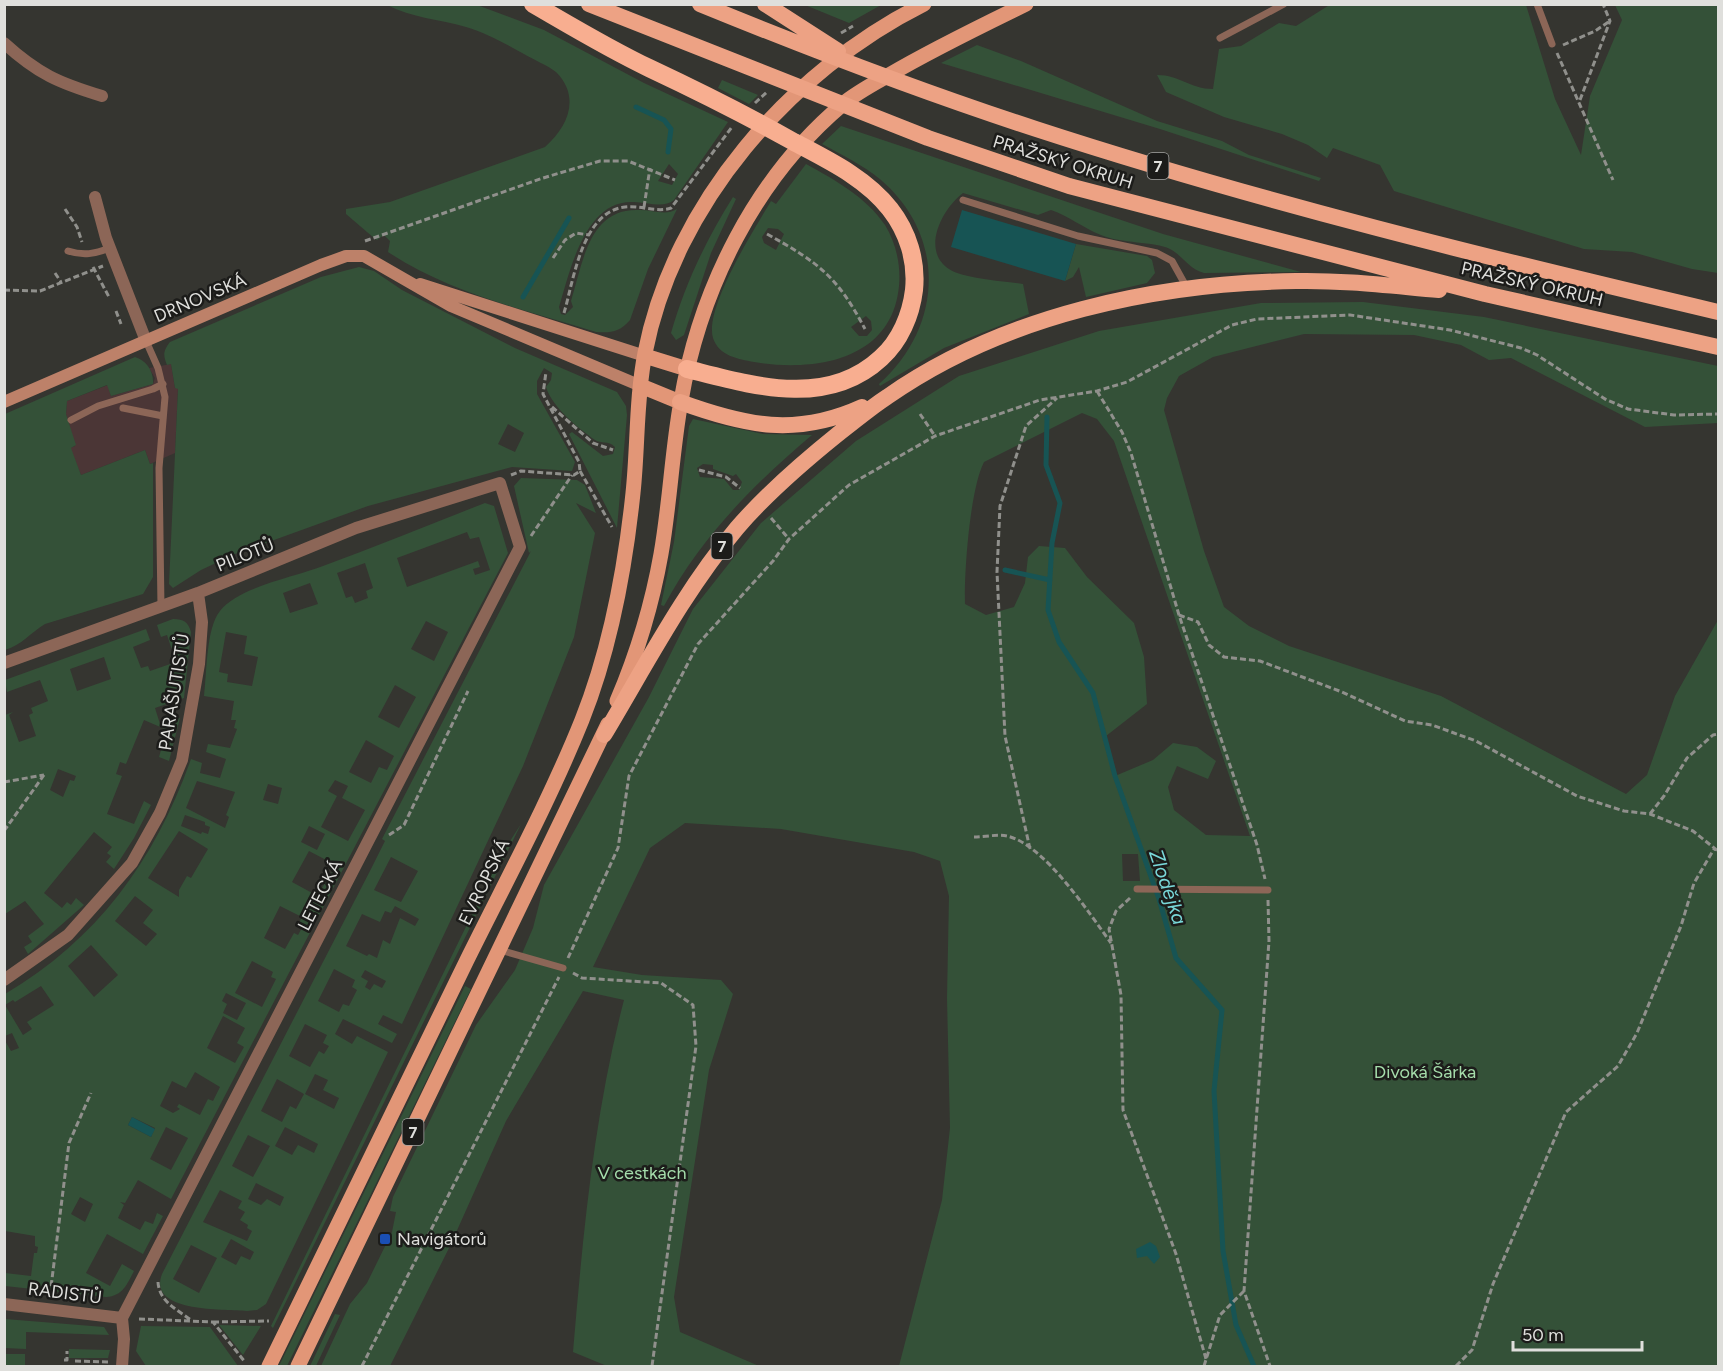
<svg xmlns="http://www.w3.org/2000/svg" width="1723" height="1371" viewBox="0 0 1723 1371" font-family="Figtree,sans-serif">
	<rect width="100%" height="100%" fill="#353530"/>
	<path fill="#4b3636" d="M171 364 175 388H178L175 453 150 464 145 450 81 475 70 448 75 446 66 414 67 401 108 385 111 396 153 384 155 378 149 368Z"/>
	<path fill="#345138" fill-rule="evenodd" d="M1331 4 1526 5 1555 99 1581 155 1590 96 1622 20 1615 5H1718V273L1692 269 1632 252 1584 249 1394 191 1380 165 1333 148 1327 158 1308 145 1282 134 1224 117 1166 92 1157 75C1180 75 1190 89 1213 89L1219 49 1241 46 1279 23 1296 26Z
		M387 5H477L544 30 644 83 728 122 674 200C663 209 647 202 634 202 585 199 570 271 559 307L561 314 565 315 573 307 571 301C583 262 589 207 640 210 653 210 666 216 677 209L648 269 630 320C620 332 611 333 596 332 525 310 450 293 388 252L390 241 384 235 377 240 374 238 346 214V209L390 202 545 147C568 127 581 97 556 72 547 65 534 60 524 54 506 44 486 33 466 27 439 19 412 18 387 5ZM669 164 678 174 672 185 658 181Z
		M805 5H881L849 23Z
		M977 45 1021 61 1157 121 1222 141 1249 155 1321 178 1319 181 1160 129 941 63Z
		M722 80 758 95 749 104 718 88Z
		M841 126 1163 234 1301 272 1204 273C1189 269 1183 256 1170 249 1154 241 1121 244 1101 235 1083 228 1069 216 1051 210L1038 215 963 193C943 208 920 250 949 269 964 279 1004 281 1023 284L1029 314 944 348 880 386 879 384C943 327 947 237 881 180 863 165 842 155 822 144Z
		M806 164C835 180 866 197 885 225 896 243 901 265 899 286 892 361 814 372 754 362 738 359 719 356 713 338 704 308 755 228 771 201L776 204ZM768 228 778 229 784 234 776 250 764 243 762 237ZM866 316 871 321 872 330 867 336H859L851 327Z
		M733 197 736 199 711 253 684 335 676 340 671 333C685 284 706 240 733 197Z
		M1076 244 1147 256 1152 260 1155 273 1147 283 1086 297 1079 267 1073 277 1065 281Z
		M359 267 374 271 402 290 515 348 617 392 626 406 627 415 617 528 569 434 572 432 603 456 613 454 615 447C608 440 601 444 595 440 578 428 552 407 546 387L551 380 552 373 544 368 537 381V394L575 462 572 471 512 467 368 506 235 554 201 570 173 588 169 584 178 389 175 388 171 364 167 365C163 355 163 351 170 342L321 277ZM508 424 524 433 515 452 498 444Z
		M1363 302 1484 317 1718 366V423L1645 427 1511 358 1489 360 1461 345 1414 335 1304 334 1213 357 1179 376 1167 398 1164 410 1204 551 1224 607 1249 626 1289 646 1441 696 1626 794 1647 775 1675 696 1718 620V1366H899L942 1200 950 1128 947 998 949 896 940 861 914 852 781 829 685 823 650 848 593 967 642 975 721 980 733 994 709 1070 674 1297 680 1332 759 1366H607L573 1352C583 1234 594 1115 624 1000L583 991 506 1121 450 1246 390 1366H321L350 1304 367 1283 392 1232 396 1212 390 1211 393 1197 476 1025 515 970 533 928 544 885 649 697 693 609 761 523 856 441 959 376 1099 331 1261 303ZM1082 413 1097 419 1114 441 1250 836 1206 835 1174 810 1168 787 1177 766 1208 779 1216 761 1197 747 1173 743 1153 760 1115 776 1106 736 1147 704 1144 657 1134 623 1087 577 1065 548 1039 546 1028 557 1025 583 1014 607 986 615 965 604C964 572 970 489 984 462ZM1122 854H1138L1140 881H1123Z
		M135 357C146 360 154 371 153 384L111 396 107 385 67 401 66 414 76 445 71 448 81 475 145 450 150 464 153 463V577L143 594 45 624C30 633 22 645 5 650V414Z
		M693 419 763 434 812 435C753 485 701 537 664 606L661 605 674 542 689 426ZM703 464 713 465V469L733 476 736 474 742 482 739 490H733L724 479 700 477 697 468Z
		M521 478 577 480 585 485 596 513 576 503 595 533 574 637 523 766 402 1024 383 1015 378 1024 397 1034 392 1043 343 1019 335 1034 352 1044 357 1036 388 1052 266 1304 257 1310 247 1311C224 1309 147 1313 162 1274L371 869 385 841 382 839 531 551 529 553 514 486ZM391 857 418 871 401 902 374 890ZM395 906 419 919 415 926 400 918 390 944 383 940 377 958 369 954 367 956 346 946 362 914 380 922 385 911 391 913ZM334 969 355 980 352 987 357 990 349 1006 343 1004 339 1012 318 1001ZM365 970 386 981 382 988 374 984 370 990 365 987 368 981 361 977ZM305 1024 327 1035 323 1043 329 1046 324 1054 319 1051 310 1067 289 1056ZM315 1074 328 1080 323 1090 339 1098 334 1109 305 1094ZM277 1079 304 1094 296 1109 290 1106 282 1122 261 1111ZM285 1127 318 1144 314 1153 298 1145 292 1155 275 1146ZM248 1135 270 1146 253 1177 232 1166ZM256 1183 284 1197 280 1206 267 1199 261 1205 248 1199ZM220 1190 242 1201 238 1208 245 1212 240 1220 248 1225 247 1228 252 1231 247 1241 203 1222ZM231 1239 254 1252 250 1260 241 1256 236 1265 221 1257ZM191 1245 217 1258 199 1293 173 1279Z
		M485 503 494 506 508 553 171 1199 138 1180 125 1203 120 1202 124 1205 118 1218 140 1230 145 1221 153 1224 157 1213 163 1216 143 1254 107 1234 86 1273 110 1286 122 1264 134 1271C127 1284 123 1296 106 1297L5 1286V1273L31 1276 34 1253H37L38 1247 35 1246V1236L5 1231 4 1039 11 1051 19 1048 12 1033 5 1036V994C98 939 155 860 191 759L202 763 200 773 220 778 226 759 206 752 208 744 230 748 237 729 234 728 236 720H231L234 701 204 696C207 673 206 628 220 611 238 587 295 577 323 566 377 546 431 524 485 503ZM467 532 470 539 479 537 490 570 475 575 473 569 480 567 478 561 407 587 397 558ZM365 563 373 588 366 591 368 598 355 603 352 596 346 598 337 573ZM310 583 318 604 290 613 283 593ZM426 621 448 632 434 661 411 649ZM226 632 247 636 244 654 258 657 252 686 227 682 228 674 219 672ZM395 685 416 697 399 728 378 717ZM366 740 394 756 387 770 379 767 371 783 349 772ZM335 780 348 786 342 798 365 810 348 841 321 827 337 796 328 791ZM197 781 235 792 226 815 229 817 225 828 186 808ZM268 784 282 788 278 804 263 800ZM185 815 205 822V825L210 827 208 834 202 832 201 834 181 826ZM309 826 325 834 317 850 301 842ZM179 831 208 849 191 878 187 876 179 890V897L148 878ZM309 851 330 862 329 864 335 867 322 888 318 886 314 894 292 882ZM135 896 153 910 143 923 157 934 146 946 115 921ZM280 906 302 917 299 923 303 926 298 935 294 933 285 949 264 938ZM91 945 118 975 94 997 68 966ZM252 961 273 972 271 977 276 979 262 1007 235 993ZM41 986 54 1005 27 1022 32 1029 23 1035 5 1005 13 1000 15 1002ZM226 993 246 1003 237 1020 223 1013 227 1004 222 1001ZM223 1016 245 1028 237 1043 244 1047 235 1063 207 1048ZM195 1072 220 1087 213 1101 208 1099 200 1115 179 1104 177 1107 180 1109 173 1113 160 1106 172 1081 186 1088ZM132 1117 155 1128 151 1137 128 1125ZM166 1127 188 1138 171 1170 150 1159ZM80 1197 93 1204 85 1222 71 1214Z
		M173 619C184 619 188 622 191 632L184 698 155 708 160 724 180 718 169 761 159 757 161 750 158 748 165 738 162 737 165 729 144 720 126 764 120 762 116 774 122 776 107 814 134 824 144 801 151 805 134 838 114 869 106 862 111 856 107 853 112 847 94 832 44 893 62 908 67 902 71 905 76 898 84 905 28 954 24 947 32 942 28 936 44 924 25 901 5 914V715L13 712 9 715 19 742 36 736 29 715 33 713 31 708 48 701 40 680 7 692 5 680 146 629 150 640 133 647 141 668 148 666 150 671 176 662 167 635 161 637 157 625ZM104 657 111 679 77 691 70 669ZM58 769 76 776 74 781 70 780 63 797 50 790Z
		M521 824 273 1328 271 1326 501 855Z
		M465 986 471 989 287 1366H279Z
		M335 1314 340 1315 316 1366H310Z
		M5 1319 104 1327 109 1335 26 1332V1349L5 1348Z
		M219 1325 261 1326 243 1355Z
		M141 1326 210 1327 238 1366H146L136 1351Z
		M69 1349 110 1350 108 1358H69Z
		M5 1354H25V1366H5Z"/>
	<path fill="#175454" d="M962 210 1076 244 1065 281 951 247Z
		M132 1117 155 1129 151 1137 128 1125Z
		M1150 1242 1156 1246 1160 1257 1154 1264 1147 1256 1137 1258 1136 1249Z"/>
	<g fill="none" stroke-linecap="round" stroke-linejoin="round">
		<path stroke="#175454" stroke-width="5" d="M636 107 664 120 671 129 668 152
			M523 297 569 218
			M1047 417 1046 465 1060 503 1052 543 1048 610 1059 642 1093 693 1115 776 1159 899 1176 958 1222 1010 1214 1091 1223 1251 1236 1325 1254 1366
			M1005 570 1050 580"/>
		<path stroke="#90908c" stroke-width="3" stroke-dasharray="6 3" stroke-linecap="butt" d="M841 33 853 26
			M1563 45 1595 31 1610 21
			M1557 53 1613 180
			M1580 100 1610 21 1603 4
			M755 103 768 91
			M644 207 650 168
			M65 209 77 227 82 242
			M767 234C819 263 837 276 865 329
			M365 241 543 178 600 161H628L675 180
			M553 258 565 240 576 233 589 235
			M93 267 109 297
			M55 273 61 282
			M4 290 40 291 103 266
			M116 311 121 324
			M564 313C574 279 582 212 625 207 640 205 657 213 671 208L732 127
			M1097 391 1122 432 1131 453 1179 615 1257 845 1265 879
			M552 407 593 443 613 450
			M920 414 935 436
			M699 470 726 477 740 488
			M580 471 612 527
			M511 475 521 471 574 475 580 471 579 462 543 394 546 372
			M771 518 789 539
			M531 536 572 475
			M1179 615 1198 622 1209 645 1224 657 1260 661 1342 692 1405 721 1432 725 1476 741 1577 796 1624 811 1650 814 1693 831 1718 851
			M4 782 44 775
			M1650 814 1664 796 1687 758 1713 735 1718 734
			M4 831 44 775
			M389 835 404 825 468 691
			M974 837C984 837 997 834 1007 836 1044 844 1089 913 1111 943
			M1030 849 1005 736 997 572 1000 506 1026 426 1057 398
			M1130 898 1116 911 1109 929 1121 995 1123 1110 1176 1254 1206 1359
			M1268 900 1269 941 1244 1291 1270 1366
			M568 958 618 848 629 776 698 644 773 561 789 539 849 485 935 436 1040 400 1097 391 1127 382 1232 325 1257 319 1350 315 1450 330 1521 348 1537 355 1605 399 1628 409 1674 415 1718 414
			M573 973 582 978 661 983 693 1005 696 1046 652 1366
			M158 1282C159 1301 176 1309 191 1320
			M50 1295 69 1143 91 1093
			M139 1319 213 1322 245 1362
			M213 1322 269 1321
			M64 1360H67V1351
			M75 1361 109 1362
			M362 1366 559 977
			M1204 1366 1220 1315 1244 1291
			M1456 1366 1472 1350 1493 1284 1566 1112 1618 1066 1637 1033 1681 926 1694 883 1714 849"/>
		<path stroke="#8c6657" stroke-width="7" d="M1537 4 1552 44
			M1220 38 1284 4
			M963 200 1078 236 1157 253 1172 261 1187 288
			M68 251C84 256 94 254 110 248
			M146 341 158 368 165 397 159 468 161 607
			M123 408 163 416
			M71 420 98 406 153 389 163 384
			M1137 889 1268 890
			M500 950 563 968"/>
		<path stroke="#8c6657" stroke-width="12" d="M4 43C38 74 59 83 102 96
			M95 197 106 238 146 341
			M4 663 198 593 356 528 500 483 520 547 122 1318
			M4 980 68 935 132 863 160 813 182 760 199 664 202 622 198 593
			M4 1304 122 1318
			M122 1318 124 1339 122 1366"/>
		<path stroke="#bd8169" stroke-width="12" d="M420 284 645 356
			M4 402 321 265 346 256H364L451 306 641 386"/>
		<path stroke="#e29677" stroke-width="15" d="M645 356 687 369
			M641 386 680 402
			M617 701C637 654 652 605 661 554 670 503 672 451 681 401 700 289 755 178 843 104 856 93 873 84 889 75 933 49 979 27 1026 4
			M269 1366C335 1231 401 1095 467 960 506 881 549 802 582 720 611 647 625 570 633 493 638 446 636 399 645 353 674 204 790 71 924 4
			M298 1366 608 724"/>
		<path stroke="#eda284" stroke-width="16" d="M589 4 928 138 1069 186 1485 294 1718 347
			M700 4C810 49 922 92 1036 129 1260 202 1489 258 1718 312
			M765 4 838 51
			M680 402C746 426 796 437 862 407
			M604 735C646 665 684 591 737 528 767 493 802 463 838 434 854 422 870 408 887 397 1004 315 1156 283 1296 281 1344 280 1392 286 1439 290"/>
		<path stroke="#f8ae90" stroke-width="18" d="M533 4C571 26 609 49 649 68 698 91 746 115 794 142 828 160 866 178 890 209 908 232 917 261 914 290 911 315 900 341 881 358 826 409 751 385 687 369"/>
	</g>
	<rect fill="#1a4fb4" stroke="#1c1c1a" stroke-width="2" x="379" y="1233" width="12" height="12" rx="3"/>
	<g text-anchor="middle" stroke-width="5" stroke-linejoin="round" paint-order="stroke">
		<g fill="#1c1c1a" stroke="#a4a4a2" stroke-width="1.5">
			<rect x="1147.5" y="153" width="21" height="26" rx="4.5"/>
			<rect x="711.5" y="533" width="21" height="26" rx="4.5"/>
			<rect x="402.5" y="1119" width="21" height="26" rx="4.5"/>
		</g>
		<g font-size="16" font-weight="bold" fill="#dfdfdc">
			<text x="1158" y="172">7</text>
			<text x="722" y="552">7</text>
			<text x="413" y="1138">7</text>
		</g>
		<g font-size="18" fill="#dfdfdc" stroke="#1c1c1a">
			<text transform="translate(1063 162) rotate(17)" y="6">PRAŽSKÝ OKRUH</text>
			<text transform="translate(1532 284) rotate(13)" y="6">PRAŽSKÝ OKRUH</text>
			<text transform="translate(200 298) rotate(-23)" y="6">DRNOVSKÁ</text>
			<text transform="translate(245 555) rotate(-22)" y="6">PILOTŮ</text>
			<text transform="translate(174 692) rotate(-81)" y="6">PARAŠUTISTŮ</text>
			<text transform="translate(484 882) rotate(-64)" y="6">EVROPSKÁ</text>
			<text transform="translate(320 895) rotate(-63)" y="6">LETECKÁ</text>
			<text transform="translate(65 1293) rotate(7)" y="6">RADISTŮ</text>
		</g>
		<g font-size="18" fill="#a5ddab" stroke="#1c1c1a">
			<text x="1425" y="1078">Divoká Šárka</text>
			<text x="642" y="1179">V cestkách</text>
		</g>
		<g font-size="18" fill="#dfdfdc" stroke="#1c1c1a" text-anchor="start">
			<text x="397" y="1245">Navigátorů</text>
		</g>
		<g font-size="20" font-style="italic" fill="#79d8d9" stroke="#1c1c1a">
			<text transform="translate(1168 887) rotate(71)" y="7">Zlodějka</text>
		</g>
	</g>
	<rect width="1723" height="1371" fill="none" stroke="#dfdfdc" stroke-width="12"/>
	<path d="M1513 1341v9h129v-9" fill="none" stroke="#dfdfdc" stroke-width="3"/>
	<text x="1522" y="1341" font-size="18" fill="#dfdfdc" stroke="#1c1c1a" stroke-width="4.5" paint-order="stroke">50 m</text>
</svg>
